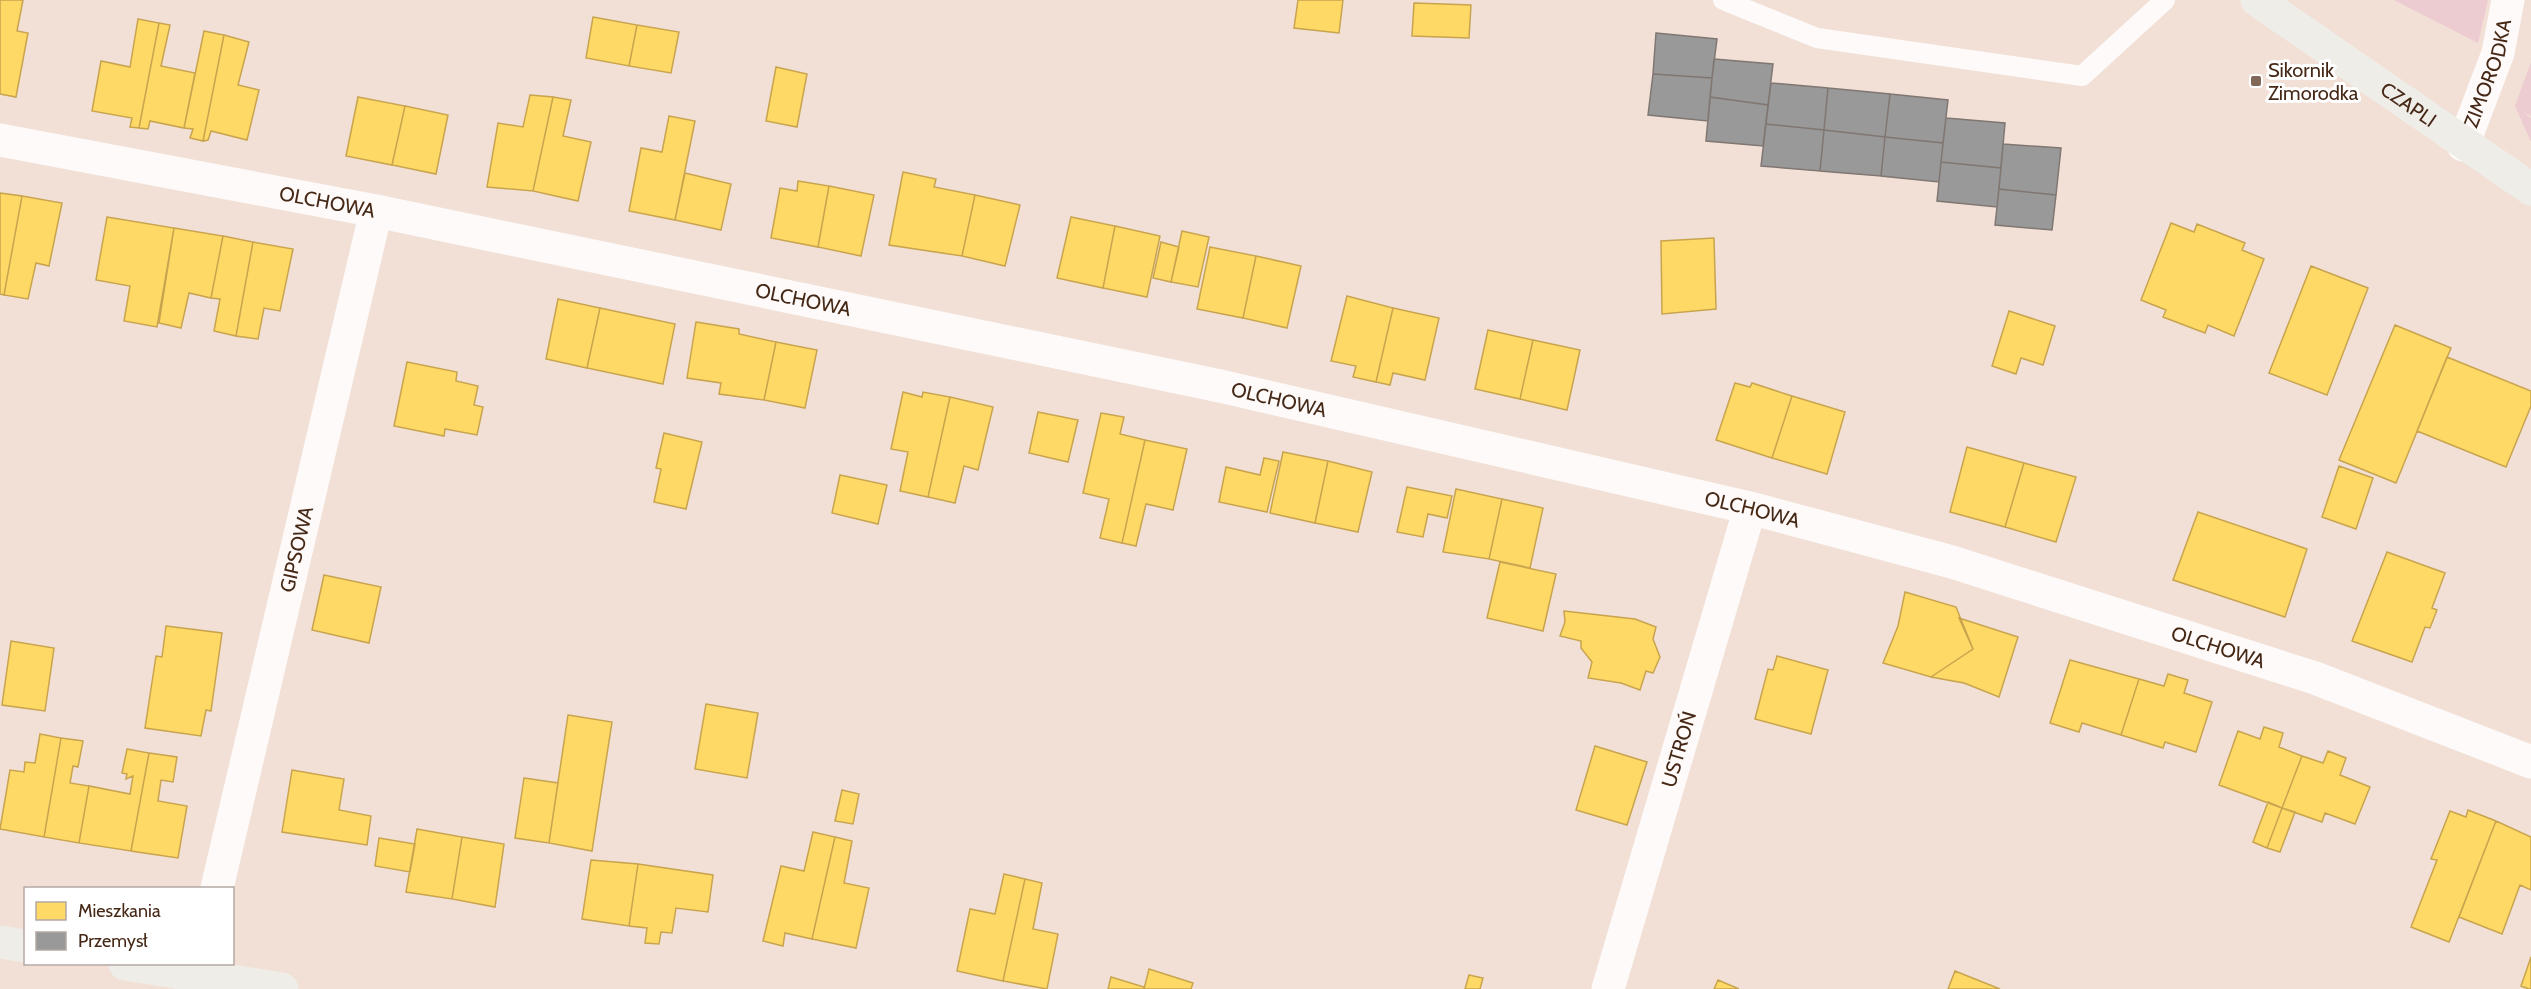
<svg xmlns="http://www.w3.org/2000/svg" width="2531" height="989" viewBox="0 0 2531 989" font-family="Cabin,sans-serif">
	<rect width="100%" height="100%" fill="#f2e0d6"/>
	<path fill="#eccbd1" d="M2394 0H2488L2478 43Z
		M2531 62V116L2522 111 2531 118V142L2515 106Z"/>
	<path fill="#ffd966" stroke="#c8a44e" stroke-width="1.5" d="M0 0H23L17 31 28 33 16 97 0 94Z
		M1298 0H1343L1339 33 1294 28Z
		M1414 3 1471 5 1469 38 1412 36Z
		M593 17 637 25 629 66 586 58Z
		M138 19 159 23 139 128 130 127 132 118 92 111 101 61 130 67Z
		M159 23 170 25 161 66 195 73 184 128 150 121 148 129 139 128Z
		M637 25 679 32 671 73 629 66Z
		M204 31 224 35 203 141 190 138 193 129 184 128Z
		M224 35 249 42 238 85 259 90 247 140 211 131 208 140 203 141Z
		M776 67 807 74 797 127 766 121Z
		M530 95 553 97 533 191 487 187 498 123 523 127Z
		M358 97 405 106 392 165 346 156Z
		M553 97 571 100 563 136 591 142 578 201 533 191Z
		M405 106 448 115 436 174 392 165Z
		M669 116 695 121 675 220 629 211 641 148 662 152Z
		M903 172 936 179 934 187 975 195 962 256 889 245Z
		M685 173 731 184 721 230 675 220Z
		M798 181 829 186 818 247 771 238 780 188 797 191Z
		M829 186 874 195 861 256 818 247Z
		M0 193 22 196 4 295 0 294Z
		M975 195 1020 205 1005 266 962 256Z
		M22 196 62 203 49 266 36 263 28 299 4 295Z
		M107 217 174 228 157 327 124 321 130 286 96 280Z
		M1071 217 1115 226 1103 288 1057 278Z
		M2171 223 2194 232 2197 224 2245 243 2242 250 2264 259 2234 336 2208 325 2205 333 2163 317 2166 310 2141 300Z
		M1115 226 1160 236 1147 297 1103 288Z
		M174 228 223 236 211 298 189 293 181 328 159 323Z
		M1182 231 1209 237 1198 287 1171 282Z
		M223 236 253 242 236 336 214 331 220 299 211 298Z
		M1714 238 1716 309 1662 314 1661 241Z
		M253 242 293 249 280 311 264 308 258 339 236 336Z
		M1161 242 1179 247 1171 282 1153 278Z
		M1210 247 1256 256 1243 318 1197 309Z
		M1256 256 1301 266 1287 328 1243 318Z
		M2311 266 2368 288 2327 395 2269 373Z
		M1347 296 1393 308 1376 382 1353 377 1356 366 1331 361Z
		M558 299 600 308 587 368 546 359Z
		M600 308 675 324 663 384 587 368Z
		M1393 308 1439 318 1425 380 1393 373 1390 385 1376 382Z
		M2009 311 2055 326 2043 365 2021 358 2016 374 1992 366Z
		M696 322 739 329V334L776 342 764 400 719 394 721 383 687 378Z
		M2395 325 2451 348 2396 483 2339 460Z
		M1488 330 1533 340 1520 399 1475 389Z
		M1533 340 1580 350 1567 410 1520 399Z
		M776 342 817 350 805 408 764 400Z
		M2447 357 2531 391V406L2506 467 2417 431Z
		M407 362 457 372 456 381 478 386 474 405 483 407 477 435 445 429 444 436 394 426Z
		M1735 383 1750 387 1752 383 1792 396 1772 458 1716 440Z
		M903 392 922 397 923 392 950 397 928 497 900 491 908 452 891 449Z
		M1792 396 1845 412 1827 474 1772 458Z
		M950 397 993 407 978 470 964 466 955 503 928 497Z
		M1038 412 1078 420 1068 462 1029 453Z
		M1101 413 1124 417 1120 434 1145 440 1122 543 1100 538 1109 499 1083 493Z
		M664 433 702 442 686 509 654 502 661 469 656 468Z
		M1145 440 1187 449 1173 510 1146 504 1136 546 1122 543Z
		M1967 447 2024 463 2005 527 1950 512Z
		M1283 452 1328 461 1315 523 1270 513Z
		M1264 458 1279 461 1267 512 1219 502 1226 467 1260 475Z
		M1328 461 1372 472 1358 532 1315 523Z
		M2024 463 2076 477 2056 542 2005 527Z
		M2339 466 2373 478 2356 529 2322 517Z
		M840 475 887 485 878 524 832 513Z
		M1407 487 1452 496 1447 518 1428 514 1423 537 1397 532Z
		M1456 489 1502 499 1489 559 1443 552Z
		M1502 499 1543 508 1530 568 1489 559Z
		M2198 512 2307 549 2285 617 2173 580Z
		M2387 552 2445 573 2432 608 2437 610 2430 628 2425 627 2412 662 2352 641Z
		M1500 562 1556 574 1543 631 1487 618Z
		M324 575 381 587 369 643 312 630Z
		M1905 592 1956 607 1973 649 1931 677 1883 663 1898 626Z
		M1564 611 1635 619 1656 627 1653 639 1660 657 1653 673 1646 671 1640 690 1621 683 1588 678 1592 662 1581 648V641L1560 636 1565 622Z
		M1959 618 2018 637 1999 697 1964 683 1931 677 1973 649Z
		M166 626 222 633 211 711 206 710 201 736 145 728 156 656 162 657Z
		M11 641 54 648 45 711 2 705Z
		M1777 656 1828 670 1811 734 1755 719 1768 669 1773 670Z
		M2070 660 2139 679 2121 735 2082 723 2079 732 2050 723Z
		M2168 674 2188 680 2184 693 2212 702 2196 752 2165 742 2163 748 2121 735 2139 679 2164 686Z
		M706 704 758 713 747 778 695 769Z
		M568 715 612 722 592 851 549 843Z
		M2264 727 2283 733 2279 747 2302 756 2282 808 2219 785 2238 731 2260 739Z
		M40 734 61 738 44 837 0 829 10 770 24 772 25 762 35 763Z
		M61 738 83 741 78 767 73 766 70 783 89 786 79 843 44 837Z
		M1595 746 1647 762 1627 825 1576 810Z
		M127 749 149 753 131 851 79 843 89 786 130 794 133 776 126 779 127 774 122 773Z
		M2328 751 2346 758 2340 775 2370 787 2355 824 2325 813 2322 822 2282 808 2302 756 2323 763Z
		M149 753 177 757 173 782 161 780 158 801 187 806 178 858 131 851Z
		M292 770 344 779 339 810 371 816 367 845 282 832Z
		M524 778 558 783 549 843 515 838Z
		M842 790 859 794 853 824 835 821Z
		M2268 802 2282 808 2267 848 2253 842Z
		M2282 808 2295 812 2280 852 2267 848Z
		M2468 810 2496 821 2449 942 2411 927 2437 860 2431 859 2450 811 2466 817Z
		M2496 821 2531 837V890L2520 885 2502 934 2459 917Z
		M417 829 462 837 452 899 406 892Z
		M813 832 835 837 812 939 785 933 783 946 763 941 781 866 804 871Z
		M462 837 504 844 495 907 452 899Z
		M835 837 852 841 844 883 869 888 856 948 812 939Z
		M379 838 415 844 410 872 375 866Z
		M591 860 638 864 629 926 582 919Z
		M638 864 713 875 708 912 676 908 672 933 661 932 659 944 645 943 647 928 629 926Z
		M1004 874 1025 879 1003 981 957 971 970 909 995 914Z
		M1025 879 1042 883 1033 929 1058 934 1047 989 1003 981Z
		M2531 957V989H2529L2521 986Z
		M1149 969 1193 983 1191 989H1144Z
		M1955 971 2000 989H1948Z
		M1469 975 1483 978 1480 989H1465Z
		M1111 977 1144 987V989H1108Z
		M1718 980 1739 989H1714Z"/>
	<path fill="#999" stroke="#807772" stroke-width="1.5" d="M1656 33 1717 39 1712 78 1653 74Z
		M1714 59 1773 64 1768 105 1710 97Z
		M1653 74 1712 78 1708 121 1648 115Z
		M1771 83 1828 88 1824 130 1766 124Z
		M1828 88 1890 94 1885 137 1824 130Z
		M1890 94 1948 100 1943 143 1885 137Z
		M1710 97 1768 105 1763 146 1706 141Z
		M1946 118 2005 123 2001 168 1941 162Z
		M1766 124 1824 130 1820 171 1761 166Z
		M1824 130 1885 137 1881 176 1820 171Z
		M1885 137 1943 143 1939 182 1881 176Z
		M2003 144 2061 148 2056 195 1999 189Z
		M1941 162 2001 168 1997 207 1937 201Z
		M1999 189 2056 195 2052 230 1995 225Z"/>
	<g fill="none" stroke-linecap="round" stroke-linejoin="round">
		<path stroke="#fdfaf9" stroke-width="20" d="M1723 0 1817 38 2082 76 2165 0"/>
		<g stroke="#fdfaf9" stroke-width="33">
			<path id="s1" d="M0 140 376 211 1220 386 1750 508 1952 562 2315 678 2531 762"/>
			<path id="s2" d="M2463 145 2498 53 2508 0"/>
			<path id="s3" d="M217 888 376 211"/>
			<path id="s4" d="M1608 989 1750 508"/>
		</g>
		<g stroke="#efede8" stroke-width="33">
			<path id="s5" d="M2257 0 2531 189"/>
			<path d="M0 942 26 946"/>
			<path d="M125 964 282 989"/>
		</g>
	</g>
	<rect fill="#826859" stroke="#fff" stroke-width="2" x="2250" y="75" width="12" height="12" rx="3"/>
	<g text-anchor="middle" stroke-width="6" stroke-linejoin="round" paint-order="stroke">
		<g font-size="20" fill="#462816" stroke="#fff" text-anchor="start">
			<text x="2268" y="77">Sikornik<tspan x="2268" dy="23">Zimorodka</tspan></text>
		</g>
		<g font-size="20" fill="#462816" stroke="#fff">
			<text dy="7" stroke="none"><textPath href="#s2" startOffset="76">ZIMORODKA</textPath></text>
			<text dy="7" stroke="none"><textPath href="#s5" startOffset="184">CZAPLI</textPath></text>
			<text dy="7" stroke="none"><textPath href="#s1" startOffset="333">OLCHOWA</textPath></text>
			<text dy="7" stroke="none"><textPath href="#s1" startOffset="819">OLCHOWA</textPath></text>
			<text dy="7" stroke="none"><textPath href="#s1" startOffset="1305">OLCHOWA</textPath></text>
			<text dy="7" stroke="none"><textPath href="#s1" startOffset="1791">OLCHOWA</textPath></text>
			<text dy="7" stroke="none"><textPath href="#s3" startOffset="348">GIPSOWA</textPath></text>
			<text dy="7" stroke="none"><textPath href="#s1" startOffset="2277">OLCHOWA</textPath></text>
			<text dy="7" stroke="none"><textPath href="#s4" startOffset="250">USTROŃ</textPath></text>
		</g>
	</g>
	<rect x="24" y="887" width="210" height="78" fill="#ffffff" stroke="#b5a9a2" stroke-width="1.5"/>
	<rect x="36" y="902" width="30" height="18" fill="#ffd966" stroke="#b5a9a2" stroke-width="1.5"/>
	<text x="78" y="917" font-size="18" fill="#462816">Mieszkania</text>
	<rect x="36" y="932" width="30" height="18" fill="#999999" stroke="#b5a9a2" stroke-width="1.5"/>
	<text x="78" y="947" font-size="18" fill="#462816">Przemysł</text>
</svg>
